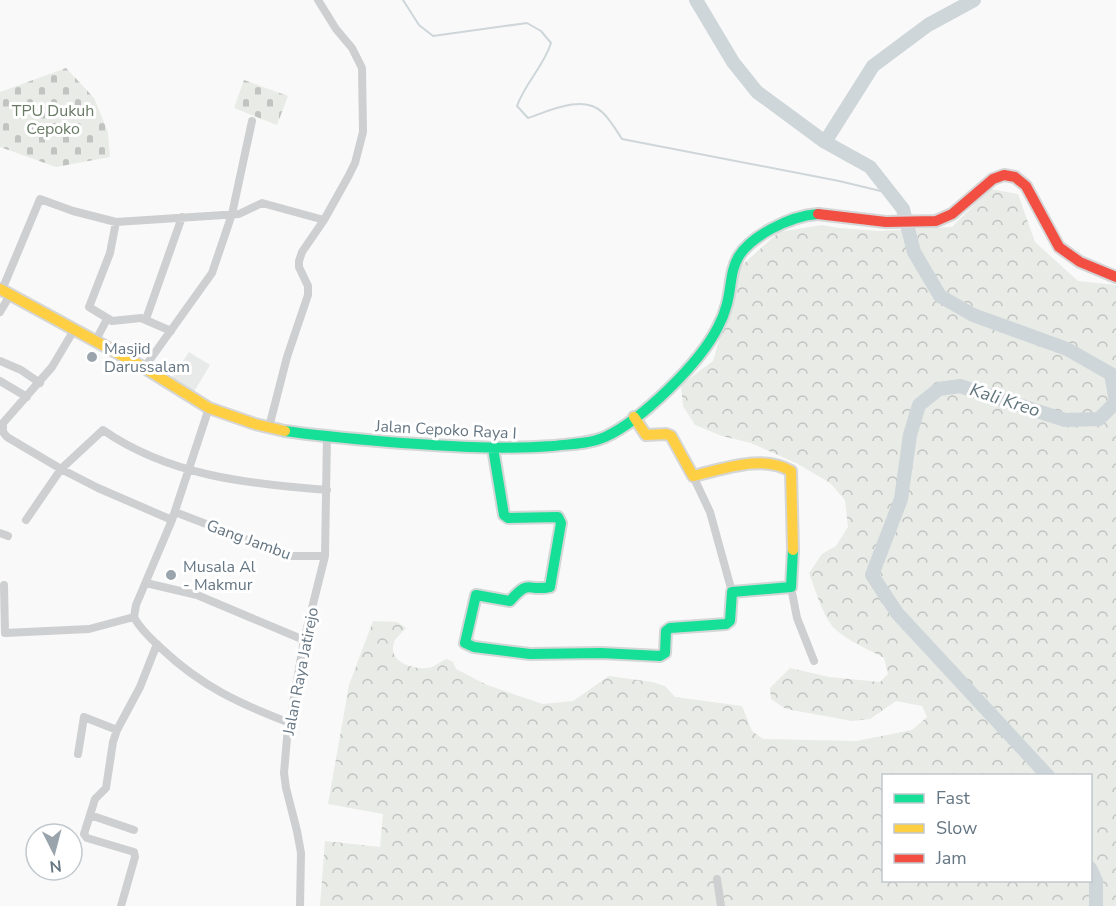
<svg xmlns="http://www.w3.org/2000/svg" width="1116" height="906" viewBox="0 0 1116 906" font-family="'Nunito Sans',sans-serif">
	<defs>
		<pattern id="forest-crowns" width="20" height="18" patternUnits="userSpaceOnUse" patternTransform="scale(1.5)"><rect width="20" height="18" fill="#e8ebe6"/><path d="M2 6a3 3 0 1 1 6 0M12 15a3 3 0 1 1 6 0" fill="none" stroke="#c0c3c0"/></pattern>
		<pattern id="cemetery-stones" width="16" height="16" patternUnits="userSpaceOnUse" patternTransform="scale(1.5)"><rect width="16" height="16" fill="#e8ebe6"/><path d="M2 7V4a2 2 0 0 1 4 0v3zM10 15v-3a2 2 0 0 1 4 0v3z" fill="#c0c3c0"/></pattern>
	</defs>
	<rect width="100%" height="100%" fill="#f9f9f9"/>
	<path fill="#e8e9e9" d="M189 352 210 365 192 395 169 382Z"/>
	<path fill="url(#forest-crowns)" fill-rule="evenodd" d="M990 189 1018 194 1035 242 1078 281 1116 285V906H320L325 841 380 847 383 814 328 804 349 685 373 621 397 622 406 628C402 633 396 637 394 642 386 663 419 673 434 666 438 664 442 661 446 659L453 662 456 669 487 685 543 704 573 701 609 676 652 682 665 686 675 697 742 706 752 731 763 739 857 741 912 730 927 717 922 706 896 701 870 719 852 721 786 709 771 699 770 688 790 668 829 677 880 682 888 674 884 658C868 649 849 642 835 629 823 617 815 589 809 573L822 554 836 546 848 527 845 500 830 483 798 464 751 443 722 436 695 425 683 406 681 385 713 361 741 266 779 232 822 225 839 228 878 231 952 227ZM884 776H1090V880H884Z"/>
	<path fill="url(#cemetery-stones)" d="M66 68 94 98 108 132 110 157 56 167 0 147V92Z
		M244 80 288 96 277 125 234 108Z"/>
	<g fill="none" stroke-linecap="round" stroke-linejoin="round">
		<path stroke="#ced6d9" stroke-width="2" d="M403 0 419 25 433 36 527 23 541 31 551 43C544 66 525 83 517 106L528 118C549 111 583 94 602 112 610 119 616 130 622 139L839 181 889 193"/>
		<path stroke="#ced6d9" stroke-width="14" d="M696 0 733 62 757 92 825 142 870 167 903 209 914 252 940 296 973 315 1067 349 1111 374 1116 402 1099 419 1065 420 960 386 939 389 919 405 910 435 901 499 872 575 897 613 1048 776
			M825 142 873 66 928 25 974 0
			M1090 868 1096 881V906"/>
		<g stroke="#d5d6d7" stroke-width="14">
			<path id="fast" d="M285 431C320 436 354 439 389 442 443 446 498 450 552 446 570 444 589 444 605 437 642 420 700 363 718 327 742 282 715 260 771 229 786 221 801 215 818 214
				M493 448 504 515 508 518 558 517 561 523 550 587C526 592 530 578 510 601L476 595 465 643 474 647 530 654 601 653 660 656 665 653 666 631 670 628 726 624 730 621 732 592 791 587 793 550"/>
		</g>
		<g stroke="#d5d6d7" stroke-width="14">
			<path id="slow" d="M0 289 143 367 209 408 255 424 285 431
				M634 417 646 435 666 434 671 436 693 476C724 469 762 454 791 471L793 550"/>
		</g>
		<g stroke="#d5d6d7" stroke-width="14">
			<path id="jam" d="M818 214 886 222 936 221 952 214 993 179 1004 175 1015 177 1026 186 1059 247 1080 262 1116 277"/>
		</g>
		<path stroke="#cecfd0" stroke-width="8" d="M116 222 110 253 89 307 112 321 141 318 171 331
			M2 290 40 199 73 211 116 222 239 214 262 203 324 220
			M0 312 10 295
			M146 319 182 217
			M74 330 52 367 3 423V432L7 437 61 469 98 488 172 520
			M95 342 107 319
			M0 361 21 370 40 383
			M144 368 212 273 232 214 252 121
			M0 381 27 397
			M209 408 172 520 136 605 134 617C140 629 152 640 162 649 201 686 240 704 290 723
			M269 427 287 357 308 295V286L299 267V261L302 252 324 220 348 177 355 163 363 132 362 68 352 48 336 29 318 0
			M693 476 710 512 732 592
			M175 512 289 556H325
			M26 520 61 469 103 430C169 476 249 484 327 490
			M0 533 8 536
			M146 583 197 595 304 640
			M4 585 5 633 89 629 134 617
			M791 587 797 618 814 661
			M117 730 113 742 106 788 95 799 84 834 87 838 134 852 135 857 121 906
			M78 754 84 717 117 730 140 687 157 644
			M90 815 134 830
			M717 879 721 906
			M300 906 301 853 297 831 286 788 284 773 287 738 304 640 325 556 327 435"/>
		<use href="#fast" stroke="#16e098" stroke-width="10"/>
		<use href="#slow" stroke="#ffcf43" stroke-width="10"/>
		<use href="#jam" stroke="#f24e42" stroke-width="10"/>
	</g>
	<g fill="#99a4ac" stroke="#fff" stroke-width="2">
		<circle cx="92" cy="357" r="6"/>
		<circle cx="171" cy="575" r="6"/>
	</g>
	<g text-anchor="middle" stroke-width="6" stroke-linejoin="round" paint-order="stroke">
		<g font-size="16" fill="#687a64" stroke="#fff">
			<text x="53" y="116">TPU Dukuh<tspan x="53" dy="18">Cepoko</tspan></text>
		</g>
		<g font-size="16" fill="#657683" stroke="#fff" text-anchor="start">
			<text x="104" y="354">Masjid<tspan x="104" dy="18">Darussalam</tspan></text>
			<text x="183" y="572">Musala Al<tspan x="183" dy="18">- Makmur</tspan></text>
		</g>
		<g font-size="16" fill="#657683" stroke="#fff">
			<text transform="translate(446 429) rotate(3)" y="6">Jalan Cepoko Raya I</text>
			<text transform="translate(249 539) rotate(20)" y="6">Gang Jambu</text>
			<text transform="translate(300 671) rotate(-79)" y="6">Jalan Raya Jatirejo</text>
		</g>
		<g font-size="18" font-style="italic" fill="#60757c" stroke="#fff">
			<text transform="translate(1005 400) rotate(18)" y="6">Kali Kreo</text>
		</g>
	</g>
	<rect x="882" y="774" width="210" height="108" fill="#ffffff" stroke="#c1c8cd" stroke-width="1.5"/>
	<rect x="894" y="794" width="30" height="9" fill="#16e098" stroke="#c1c8cd" stroke-width="1.5"/>
	<text x="936" y="804" font-size="18" fill="#657683">Fast</text>
	<rect x="894" y="824" width="30" height="9" fill="#ffcf43" stroke="#c1c8cd" stroke-width="1.5"/>
	<text x="936" y="834" font-size="18" fill="#657683">Slow</text>
	<rect x="894" y="854" width="30" height="9" fill="#f24e42" stroke="#c1c8cd" stroke-width="1.5"/>
	<text x="936" y="864" font-size="18" fill="#657683">Jam</text>
	<g transform="translate(54 852) rotate(174)"><circle r="28" fill="#ffffff" stroke="#c1c8cd" stroke-width="1.5"/>
	<path d="M0-4.5L10 22L0 15L-10 22Z" fill="#99a4ac"/>
	<text y="-9" font-size="16" font-weight="bold" text-anchor="middle" fill="#657683">N</text>
	</g>
</svg>
